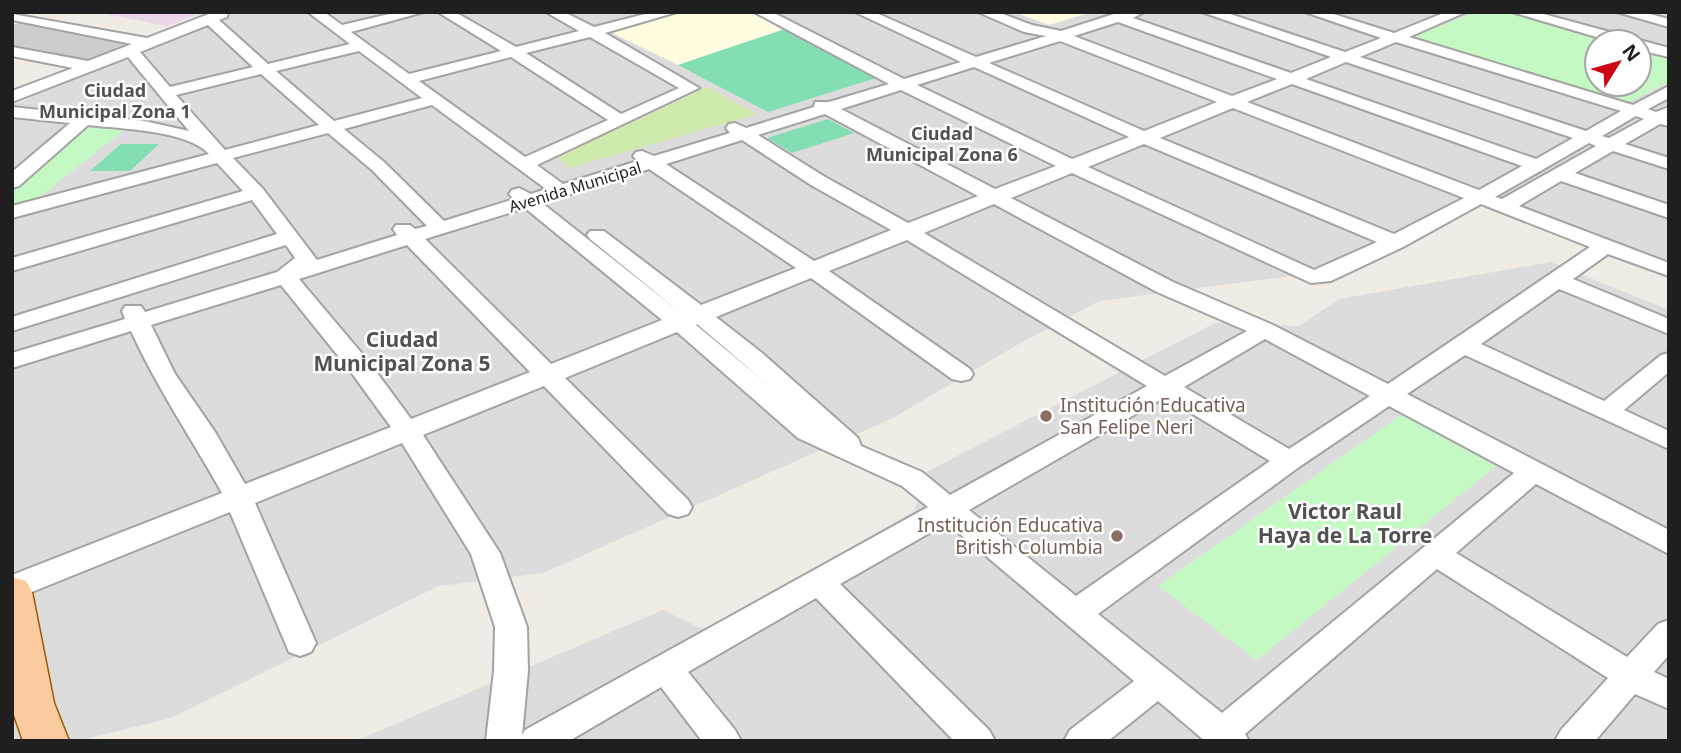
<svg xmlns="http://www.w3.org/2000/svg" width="1681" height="753" viewBox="0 0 1681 753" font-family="'Noto Sans',sans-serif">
	<rect width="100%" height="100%" fill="#f0ebe5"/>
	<path fill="#dddcdc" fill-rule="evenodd" d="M232 12H1669V276L1466 201 1322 272 1099 301 1017 345 893 418 543 573 439 586 171 718 78 741H12V101L19 103 97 66ZM1597 42H1639V84H1597Z
		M1551 262 1669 310V741H355L663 610 709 632 914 511 928 471 1215 323 1299 326 1339 299Z"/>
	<path fill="#e9d7e7" d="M95 12H204L167 26Z"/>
	<path fill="#fffcdf" d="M683 12H749L785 29 678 65 610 32Z
		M1014 12H1092L1049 25Z"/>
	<path fill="#cdcdcd" d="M20 23 130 44 92 62 12 49V25Z"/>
	<path fill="#d0e9ac" d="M707 87 758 114 569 168 557 157Z"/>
	<path fill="#c4f9c3" d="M1476 12H1511L1621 42H1597V84H1639V47L1669 55V81L1628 103 1410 38Z
		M90 124 126 128 32 203 12 209V189Z
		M1401 415 1496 466 1257 660 1158 586Z"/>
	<path fill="#84deb3" d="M785 29 879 77 768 112 678 65Z
		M828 119 854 133 792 153 767 138Z
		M121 144H159L130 171H90Z"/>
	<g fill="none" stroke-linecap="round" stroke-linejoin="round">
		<g stroke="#a3a3a3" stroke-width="4">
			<path id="minor" d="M214 12H228L227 17 219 20 268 64 350 44 308 12H324L342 25 398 12H424L351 32 409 74 501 51 438 12H455L516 47 579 31 546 12H564L594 27 653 12H677L605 33 699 88 537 165 563 184 638 161 633 156 636 152 642 151 654 156 730 133 726 128 729 124 735 123 746 128 814 107 815 102H829L889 84 754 12H772L904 79 961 62 855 12H874L976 57 1046 36 1024 32 978 12H998L1032 25 1061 31 1117 13 1144 12 1133 18 1291 73 1331 57 1202 12H1224L1345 52 1381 38 1305 12H1327L1394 33 1446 12H1466L1409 37 1633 105 1669 86V98L1648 109 1656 112 1669 107V126L1660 124 1625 144 1669 158V169L1613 151 1575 173 1669 205V218L1561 181 1519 206 1669 263V276L1608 254 1573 279 1669 319V334L1559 289 1481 344 1604 401 1661 355 1669 353V372L1624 410 1669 431V449L1465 355 1407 394 1669 530V554L1536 484 1456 553 1627 657 1658 624 1669 620V655L1654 672 1669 679V709L1635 694 1595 741H1555L1561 730 1608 678 1437 569 1245 734 1249 741H1205L1158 701 1108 741H1064L1070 730 1134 681 947 523 840 584 989 730 995 741H954L816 598 688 672 735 730 741 741H702L661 687 569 741H486L494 671 495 627 471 554 402 443 255 503 316 643 311 652 300 656 289 652 230 512 12 600V575L222 493C192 439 157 388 131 331L12 368V353L125 319 122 311 125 306H141L145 312 277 272 295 258 286 245 12 331V317L277 234 252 200 12 271V258L243 191 217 163 12 218V206L209 154C187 130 121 129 88 125L19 186 12 188V172L70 123 12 117V107L144 121 189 131 128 57 12 102V91L73 68 12 56V47L88 61 132 44 12 20V14L147 38ZM1118 22 1277 79 1232 96 1074 36ZM208 25 253 67 170 87 140 52ZM590 37 679 88 621 114 526 53ZM1060 41 1217 102 1144 131 989 63ZM1396 42 1621 111 1586 131 1360 57ZM359 51 422 98 334 121 276 71ZM511 57 608 120 525 157 419 81ZM1346 62 1573 138 1536 159 1306 79ZM974 67 1129 137 1072 159 917 85ZM261 74 319 125 225 150 176 95ZM1292 84 1522 166 1479 190 1247 102ZM901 90 1056 166 995 189 841 109ZM432 105 546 189 531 194 519 188 512 190 509 194 514 199 444 221 384 162 344 129ZM1233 108 1464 198 1394 234 1160 138ZM825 114 978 196 908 223 825 177 758 135ZM1636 116 1644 119 1609 138 1602 136ZM328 133 372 170 427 226 415 229 410 225H396L393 229 397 235 317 260 263 189 233 158ZM742 140 811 185 891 230 814 261 666 164ZM1589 143 1596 146 1502 199 1495 197ZM1144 144 1377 242 1314 270 1088 167ZM649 169 796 268 701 305 604 231H590L587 235 590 239 681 313 542 203ZM1072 173 1311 283 1331 281 1403 247 1481 204 1590 247 1388 384 1273 325 1173 282 1011 198ZM994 204 1157 292 1247 331 1165 376 924 233ZM525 208 662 320 551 364 425 239ZM907 240 1147 386 950 495 922 472 861 446 858 438 762 353 716 317 811 278 952 379 961 381 970 379 973 374 970 369 829 271ZM407 245 530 372 411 419 369 362 299 279ZM281 285 351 372 391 427 245 484 215 432 175 374 151 325ZM697 324 772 388 696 325ZM677 332 798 438 902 486 928 507 525 730 522 735 528 671 527 627 500 553 423 435 544 386 668 514 678 517 688 514 692 507 688 500 565 378ZM1265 339 1370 396 1289 449 1184 387ZM1165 397 1270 461 1076 596 969 510ZM1389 406 1514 473 1222 713 1098 614 1299 467Z
				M1512 12H1536L1669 48V57L1639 50V42H1613Z
				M1617 12H1642L1669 19V27Z"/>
		</g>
		<g stroke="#985902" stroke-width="3">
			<path id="major" d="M12 577 26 581 32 592 54 703 69 741H23L12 709Z"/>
		</g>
		<use href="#minor" fill="#fff" fill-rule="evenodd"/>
		<use href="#major" fill="#fbcb9f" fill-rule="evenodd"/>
	</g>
	<g fill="#8d6e63" stroke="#fff" stroke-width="2.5">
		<circle cx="1046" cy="416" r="7"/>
		<circle cx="1117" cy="536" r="7"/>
	</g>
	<g text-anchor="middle" stroke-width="5" stroke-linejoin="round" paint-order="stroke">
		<g font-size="16" fill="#1f1f1f" stroke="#fff">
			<text transform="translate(575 187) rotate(-17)" y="6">Avenida Municipal</text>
		</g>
		<g font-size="18" font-weight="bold" fill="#525252" stroke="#fff">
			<text x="115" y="97">Ciudad<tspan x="115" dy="21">Municipal Zona 1</tspan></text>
			<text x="942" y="140">Ciudad<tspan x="942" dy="21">Municipal Zona 6</tspan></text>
		</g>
		<g font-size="19" fill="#785e54" stroke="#fff" text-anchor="start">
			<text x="1060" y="412">Institución Educativa<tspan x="1060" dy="22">San Felipe Neri</tspan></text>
			<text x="1103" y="532" text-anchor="end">Institución Educativa<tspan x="1103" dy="22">British Columbia</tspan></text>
		</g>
		<g font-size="21" font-weight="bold" fill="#525252" stroke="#fff">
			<text x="402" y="347">Ciudad<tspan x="402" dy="24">Municipal Zona 5</tspan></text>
			<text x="1345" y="519">Victor Raul<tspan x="1345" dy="24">Haya de La Torre</tspan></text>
		</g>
	</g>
	<rect width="1681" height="753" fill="none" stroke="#1f1f1f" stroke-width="28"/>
	<g transform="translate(1618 63) rotate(53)"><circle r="33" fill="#ffffff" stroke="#a5a5a5" stroke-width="2"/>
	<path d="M0-5L12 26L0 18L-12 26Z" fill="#cc0215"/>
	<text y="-10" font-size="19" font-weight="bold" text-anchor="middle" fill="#1f1f1f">N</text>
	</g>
</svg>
